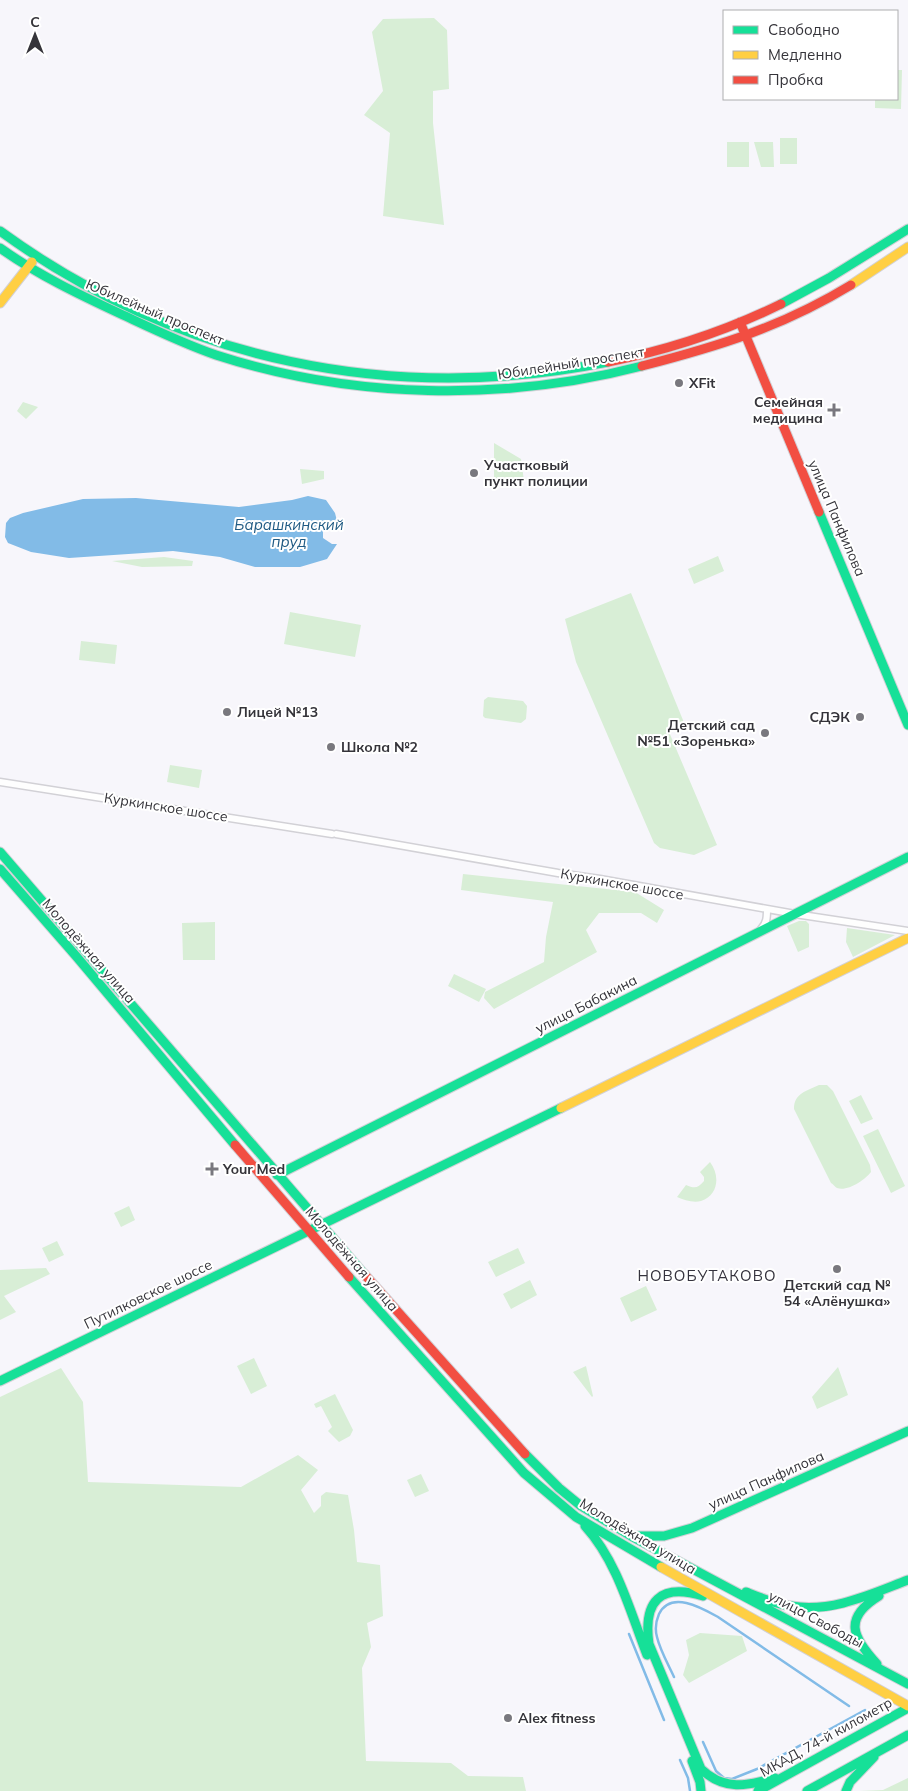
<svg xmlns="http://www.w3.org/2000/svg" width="908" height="1791" viewBox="0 0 908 1791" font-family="Mulish,sans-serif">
	<rect width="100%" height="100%" fill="#f7f6fb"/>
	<path fill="#d8eed6" d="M434 18 447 30 449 89 433 91V123L444 225 383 216 390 133 364 115 383 91 372 32 383 19Z
		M897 70H902L901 109 875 108V99H897Z
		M780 138H797V164H780Z
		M727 142H749V167H727Z
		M754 142H773L774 167H761Z
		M23 402 38 407 26 419 17 411Z
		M494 443 521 459 524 481H494Z
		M300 469 324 471V479L302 484Z
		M718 556 724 571 694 584 688 569Z
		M164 557 193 561 192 566 142 567 112 561Z
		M631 593 685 725 669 732 717 845 694 855 660 848 654 843 576 662 565 619Z
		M290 612 361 625 355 657 284 644Z
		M81 641 117 645 115 664 79 660Z
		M488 697 523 701 527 706 526 719 521 723 485 718 483 716 484 700Z
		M170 765 202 770 199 788 167 782Z
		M463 874 635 892 664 910 657 923 641 913H599L586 930 597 952 494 1009 484 998 485 992 544 962 546 937 553 902 461 890Z
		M799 921H806L809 924V947L798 952 787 926Z
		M215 922V960H183L182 923Z
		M847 928 895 935 853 957 846 942Z
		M454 974 486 989 479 1002 448 986Z
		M819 1085H827L833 1091 870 1165 871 1172C865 1180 847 1192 837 1188 835 1187 833 1184 831 1183L794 1109C794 1093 807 1091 819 1085Z
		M861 1095 873 1119 861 1124 849 1101Z
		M878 1129 905 1186 891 1193 863 1136Z
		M710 1162C720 1175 719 1195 701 1201 693 1203 684 1200 677 1197L686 1185C695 1189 698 1188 704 1181V1177L700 1172Z
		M129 1206 135 1220 121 1227 114 1213Z
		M57 1241 64 1255 49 1262 42 1248Z
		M518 1248 525 1263 496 1277 488 1262Z
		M46 1268 50 1274 4 1296 16 1312 0 1320V1270Z
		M530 1280 537 1295 511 1309 503 1294Z
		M646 1286 657 1310 631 1322 620 1298Z
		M254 1358 267 1386 251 1394 237 1366Z
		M586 1366 593 1396 592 1397 573 1372Z
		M838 1367 848 1395 817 1409 812 1397Z
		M61 1368 83 1402 88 1482 241 1487 298 1455 318 1470 301 1490 314 1513 321 1506V1496L326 1492 348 1495 354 1530 357 1562 380 1565 383 1616 367 1623 371 1647 362 1668 366 1761 451 1763 468 1776 523 1777 526 1791H0V1397Z
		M335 1394 353 1430 350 1436 339 1442 328 1431 332 1427 321 1406 316 1408 314 1404Z
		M421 1474 429 1491 415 1497 407 1480Z
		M700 1633 742 1636 747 1651 689 1683 683 1675 689 1655 686 1640Z
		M908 1778V1791H859L883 1790Z"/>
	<path fill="#82bbe7" d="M308 496 326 500 335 513 338 525 328 524 323 529V538L332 544H337L327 559 300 567H255L220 557 173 551 69 558 31 552 8 543 5 537 6 523 10 518 23 513 83 499 136 498 239 507 292 500Z"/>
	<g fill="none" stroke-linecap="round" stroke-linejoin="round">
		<path stroke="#82bbe7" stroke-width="2.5" d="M629 1634 664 1720
			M674 1677C668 1664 660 1650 657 1637 655 1630 656 1621 659 1614 671 1590 702 1608 718 1617L849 1706
			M703 1742 716 1771 724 1778 732 1779 757 1769 865 1710
			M680 1760 688 1778 690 1791"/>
		<g stroke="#d2d1d6" stroke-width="9">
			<path id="street" d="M0 782 332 834
				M336 834 558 873 600 879 795 914 908 931
				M761 929C767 923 767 917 767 909"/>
		</g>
		<g stroke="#d2d1d6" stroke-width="11">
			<path id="fast" d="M0 231C179 361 392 405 608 362
				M0 248C38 275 80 295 123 315 153 329 184 344 216 355 352 399 504 402 642 366
				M781 304 829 278 908 229
				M819 512 908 725
				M0 852 364 1274
				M0 869 76 956 235 1145
				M277 1175 908 857
				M349 1277 524 1473 576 1517 661 1567
				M0 1381 561 1108
				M525 1454 559 1488 581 1506 631 1536 908 1684
				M585 1526C617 1561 630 1611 647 1655
				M636 1536H664L692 1528 908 1431
				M746 1592C761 1598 775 1604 791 1606 832 1613 871 1594 908 1580
				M703 1596C660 1583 643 1601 649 1644L701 1769C724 1791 747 1786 775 1778
				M877 1664C852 1637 843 1618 879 1596
				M692 1761 700 1782 701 1791
				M758 1791 908 1708
				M807 1791 908 1735
				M846 1791 850 1782 874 1757"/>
		</g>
		<g stroke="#d2d1d6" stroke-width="11">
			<path id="slow" d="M851 285 908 247
				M0 303 32 262
				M561 1108 908 938
				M661 1567 908 1706"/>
		</g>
		<g stroke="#d2d1d6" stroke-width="11">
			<path id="jam" d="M740 322 819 512
				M608 362C668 350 726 331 781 304
				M642 366C719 346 782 327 851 285
				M235 1145 349 1277
				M364 1274 525 1454"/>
		</g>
		<use href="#street" stroke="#fefefe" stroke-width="6"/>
		<use href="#fast" stroke="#16e098" stroke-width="9"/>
		<use href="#slow" stroke="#ffcf43" stroke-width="9"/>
		<use href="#jam" stroke="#f24e42" stroke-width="9"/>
	</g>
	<g fill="#79787e" stroke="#fff" stroke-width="2">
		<circle cx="679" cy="383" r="5"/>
		<path d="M831.5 402.5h5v5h5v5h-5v5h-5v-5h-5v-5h5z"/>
		<circle cx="474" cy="473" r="5"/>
		<circle cx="227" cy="712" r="5"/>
		<circle cx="860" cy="717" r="5"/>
		<circle cx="765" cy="733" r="5"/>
		<circle cx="331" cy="747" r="5"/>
		<path d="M209.5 1161.5h5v5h5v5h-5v5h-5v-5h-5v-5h5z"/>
		<circle cx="837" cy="1269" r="5"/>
		<circle cx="508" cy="1718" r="5"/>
	</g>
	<g text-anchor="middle" stroke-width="4" stroke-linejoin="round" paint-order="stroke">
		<g font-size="14" fill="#35343a" stroke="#fff">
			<text transform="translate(155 312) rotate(23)" y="5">Юбилейный проспект</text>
			<text transform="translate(571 363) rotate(-9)" y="5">Юбилейный проспект</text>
			<text transform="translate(837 518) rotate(67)" y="5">улица Панфилова</text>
			<text transform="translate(166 807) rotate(9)" y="5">Куркинское шоссе</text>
			<text transform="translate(622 884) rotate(10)" y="5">Куркинское шоссе</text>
			<text transform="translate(89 951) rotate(49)" y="5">Молодёжная улица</text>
			<text transform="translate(586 1004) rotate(-27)" y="5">улица Бабакина</text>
			<text transform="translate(352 1259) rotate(49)" y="5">Молодёжная улица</text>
			<text transform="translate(148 1294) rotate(-26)" y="5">Путилковское шоссе</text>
			<text transform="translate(766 1480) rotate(-24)" y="5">улица Панфилова</text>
			<text transform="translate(638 1536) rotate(31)" y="5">Молодёжная улица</text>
			<text transform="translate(816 1619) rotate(28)" y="5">улица Свободы</text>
			<text transform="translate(826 1737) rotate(-29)" y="5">МКАД, 74-й километр</text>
		</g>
		<g font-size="14" font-weight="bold" fill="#35343a" stroke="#fff" text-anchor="start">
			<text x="689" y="388">XFit</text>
			<text x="823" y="407" text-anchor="end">Семейная<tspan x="823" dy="16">медицина</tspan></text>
			<text x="484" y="470">Участковый<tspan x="484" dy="16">пункт полиции</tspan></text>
			<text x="237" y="717">Лицей №13</text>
			<text x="850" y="722" text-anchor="end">СДЭК</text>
			<text x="755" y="730" text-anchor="end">Детский сад<tspan x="755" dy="16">№51 «Зоренька»</tspan></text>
			<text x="341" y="752">Школа №2</text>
			<text x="223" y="1174">Your Med</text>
			<text x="837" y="1290" text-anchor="middle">Детский сад №<tspan x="837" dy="16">54 «Алёнушка»</tspan></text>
			<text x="518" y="1723">Alex fitness</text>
		</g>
		<g font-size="15" font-style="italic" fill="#205b84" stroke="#fff">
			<text x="289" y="530">Барашкинский<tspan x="289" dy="17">пруд</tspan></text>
		</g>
		<g font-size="15" letter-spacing="1" fill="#35333e" stroke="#fff">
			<text x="707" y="1281">НОВОБУТАКОВО</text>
		</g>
	</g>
	<rect x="723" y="10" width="175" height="90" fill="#ffffff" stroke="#aeaeb0"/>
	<rect x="733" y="26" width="25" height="8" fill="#16e098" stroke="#aeaeb0"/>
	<text x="768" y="35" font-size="15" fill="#35343a">Свободно</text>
	<rect x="733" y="51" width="25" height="8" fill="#ffcf43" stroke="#aeaeb0"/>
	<text x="768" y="60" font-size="15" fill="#35343a">Медленно</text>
	<rect x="733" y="76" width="25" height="8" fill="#f24e42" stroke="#aeaeb0"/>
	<text x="768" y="85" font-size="15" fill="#35343a">Пробка</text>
	<g transform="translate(35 35)" stroke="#ffffff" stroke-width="4" paint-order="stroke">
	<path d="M0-4L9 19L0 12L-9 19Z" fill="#35343a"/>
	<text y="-8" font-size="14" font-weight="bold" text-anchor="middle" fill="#35343a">С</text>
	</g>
</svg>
